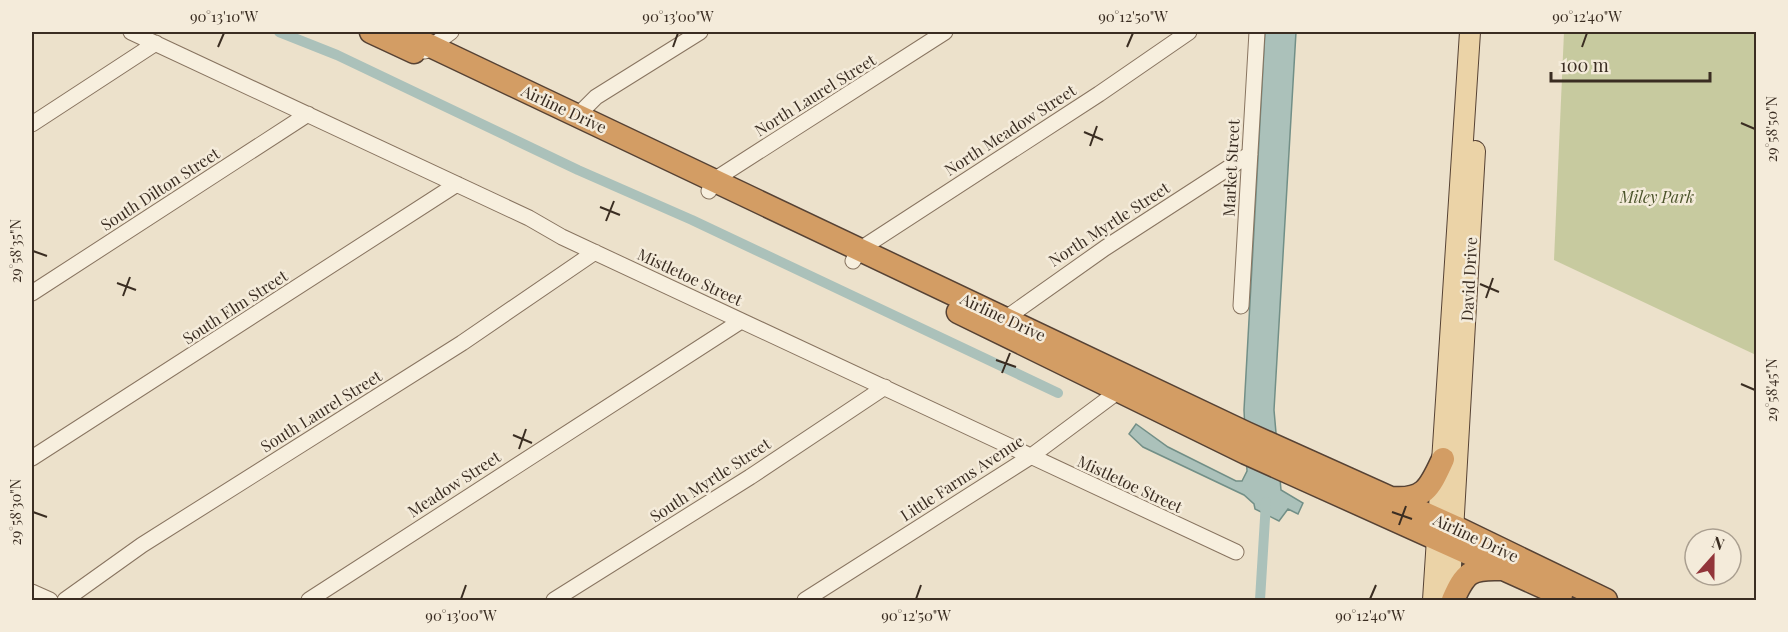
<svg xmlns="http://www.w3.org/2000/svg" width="1788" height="632" viewBox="0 0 1788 632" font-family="'Playfair Display',serif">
	<rect width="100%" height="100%" fill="#ece1cb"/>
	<path fill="#c7ca9f" d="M1564 32H1756V355L1554 260Z"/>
	<path fill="#abc1ba" stroke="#728f87" stroke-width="1.5" d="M1265 32H1296L1274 410 1281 490 1303 503 1298 514 1288 509 1279 521 1255 509 1254 504 1244 495 1143 447 1129 434 1136 424 1168 447 1236 481H1242L1247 471 1244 410Z"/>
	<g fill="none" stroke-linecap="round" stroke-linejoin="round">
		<path stroke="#abc1ba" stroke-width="10" d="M279 32 337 55 578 170 692 220 1058 393
			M1260 600 1266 502"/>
		<g stroke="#887460" stroke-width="17">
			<path id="minor" d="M131 32 529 218 562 237 1236 552
				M425 51 451 32
				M578 115 596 97 700 32
				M32 124 156 43
				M709 191 714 180 945 32
				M853 261 859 250 1099 94 1189 32
				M32 293 308 114
				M1241 306 1257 32
				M999 323 1105 248 1250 154
				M32 458 457 184
				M32 592 50 600
				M65 600 142 545 462 343 595 252
				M309 600 741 321
				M554 600 750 477 885 387
				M805 600 1030 457 1124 387"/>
		</g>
		<g stroke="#564234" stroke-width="22">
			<path id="major" d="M1433 600 1470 32
				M1449 600 1475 151"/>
		</g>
		<g stroke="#564234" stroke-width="25">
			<path id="highway" d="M371 32 414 52
				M401 32 1246 433 1455 527 1606 600
				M958 312 1246 453 1561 595
				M1391 498C1425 501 1430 487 1443 459
				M1453 600C1465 573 1470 568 1500 569"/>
		</g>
		<use href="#minor" stroke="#f7efde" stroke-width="15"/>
		<use href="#major" stroke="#ebd3a7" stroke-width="20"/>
		<use href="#highway" stroke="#d39d64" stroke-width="22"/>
	</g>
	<path fill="none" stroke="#3a2d22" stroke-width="2" d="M218 47 224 33M673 47 678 33M1127 47 1133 33M1582 47 1587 33M1741 123 1755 129M1084 132 1103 140M1090 146 1097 126M600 207 620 215M606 221 614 201M33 251 47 256M117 283 136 290M1480 284 1499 292M123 296 130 277M1486 298 1493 278M996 360 1016 367M1002 373 1010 353M1741 384 1755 390M513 435 532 443M519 449 526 429M33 512 47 517M1392 512 1412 519M1399 525 1406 506M461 599 466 585M916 599 921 585M1370 599 1376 585"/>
	<g text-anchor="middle" stroke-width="5" stroke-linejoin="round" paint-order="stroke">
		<g font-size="16" fill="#3a2d22" stroke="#f4ebda">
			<text transform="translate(815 95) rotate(-32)" y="6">North Laurel Street</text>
			<text transform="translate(564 109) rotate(25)" y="6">Airline Drive</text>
			<text transform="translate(1010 130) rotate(-33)" y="6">North Meadow Street</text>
			<text transform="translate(1231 168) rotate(-87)" y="6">Market Street</text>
			<text transform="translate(160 189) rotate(-33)" y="6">South Dilton Street</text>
			<text transform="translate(1109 224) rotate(-33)" y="6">North Myrtle Street</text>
			<text transform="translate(690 277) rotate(25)" y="6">Mistletoe Street</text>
			<text transform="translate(1469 279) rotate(-87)" y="6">David Drive</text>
			<text transform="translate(235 307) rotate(-33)" y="6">South Elm Street</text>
			<text transform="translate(1003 317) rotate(25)" y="6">Airline Drive</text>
			<text transform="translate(321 411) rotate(-32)" y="6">South Laurel Street</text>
			<text transform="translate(962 478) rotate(-33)" y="6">Little Farms Avenue</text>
			<text transform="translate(710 480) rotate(-33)" y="6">South Myrtle Street</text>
			<text transform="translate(454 484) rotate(-33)" y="6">Meadow Street</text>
			<text transform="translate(1130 484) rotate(25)" y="6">Mistletoe Street</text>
			<text transform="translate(1476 538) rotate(25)" y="6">Airline Drive</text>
		</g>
		<g font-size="16" font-style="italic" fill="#4c542b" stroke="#f4ebda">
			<text x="1657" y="203">Miley Park</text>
		</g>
	</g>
	<rect width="1788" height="632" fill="none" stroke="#f4ebda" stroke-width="66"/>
	<g transform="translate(1713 557) rotate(21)"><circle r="28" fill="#f4ebda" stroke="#aa9f90" stroke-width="1.5"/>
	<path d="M0-4.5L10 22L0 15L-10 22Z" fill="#92353a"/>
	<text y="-9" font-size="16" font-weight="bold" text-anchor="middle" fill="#3a2d22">N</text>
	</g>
	<path d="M1551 72v9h159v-9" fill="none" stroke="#3a2d22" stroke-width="3"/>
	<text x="1560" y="72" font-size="18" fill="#3a2d22" stroke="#f4ebda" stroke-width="4.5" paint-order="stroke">100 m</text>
	<rect x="33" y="33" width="1722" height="566" fill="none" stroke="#3a2d22" stroke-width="2"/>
	<g font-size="15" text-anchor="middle" fill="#3a2d22">
		<text x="224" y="22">90°13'10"W</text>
		<text x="678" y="22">90°13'00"W</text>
		<text x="1133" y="22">90°12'50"W</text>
		<text x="1587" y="22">90°12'40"W</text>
		<text transform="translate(1772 129) rotate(-90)" y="5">29°58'50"N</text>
		<text transform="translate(16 251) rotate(-90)" y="5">29°58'35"N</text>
		<text transform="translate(1772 390) rotate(-90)" y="5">29°58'45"N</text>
		<text transform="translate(16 512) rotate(-90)" y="5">29°58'30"N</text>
		<text x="461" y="621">90°13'00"W</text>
		<text x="916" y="621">90°12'50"W</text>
		<text x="1370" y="621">90°12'40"W</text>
	</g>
</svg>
